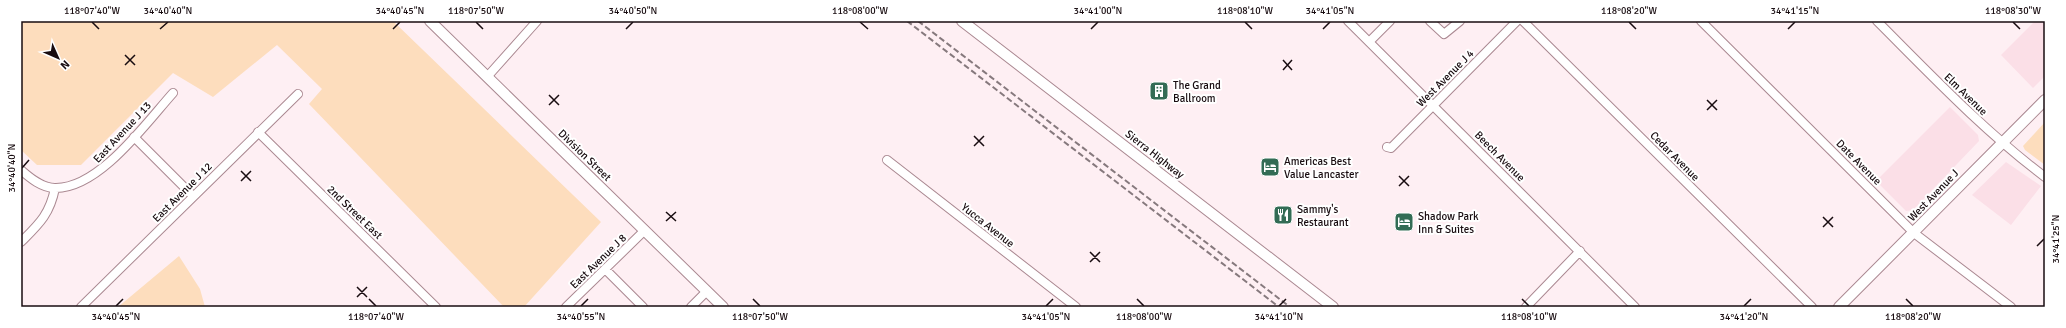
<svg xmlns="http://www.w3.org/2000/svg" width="2066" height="328" viewBox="0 0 2066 328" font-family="Signika,sans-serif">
	<rect width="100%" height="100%" fill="#feeff3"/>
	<path fill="#fbdfe7" d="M2035 21H2042L2045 24V76L2033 88 2001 55Z
		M1950 107 1978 135 1979 141 1913 210 1906 211 1876 181Z
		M2006 162 2041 186 2011 225 1972 195Z"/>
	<path fill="#fdddbd" d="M21 21H393L601 222 524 307H504L309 104 322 89 277 45 213 97 173 73 81 165H37L21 150Z
		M2045 122V165L2025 150 2023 146Z
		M179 256 200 289 205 307H118Z"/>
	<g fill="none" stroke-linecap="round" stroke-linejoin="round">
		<g stroke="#aa8891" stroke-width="10">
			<path id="minor" d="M1348 21 1635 307
				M1430 21 1444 34 1460 21
				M1523 21 1812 307
				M1701 21 1914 233 2011 307
				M1877 21C1931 75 1984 131 2045 177
				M1369 42 1390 21
				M487 77 537 21
				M258 132 436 307
				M134 137 193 196
				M1387 147 1391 148 1517 21
				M887 160 1076 307
				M21 170C30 178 42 188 55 188 99 189 146 123 173 93
				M21 242C39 224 50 214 55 188
				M605 269 643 307
				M81 307 298 94
				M566 307 645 230
				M691 307 707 291
				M1526 307 1580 251"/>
		</g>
		<g stroke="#aa8891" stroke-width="12">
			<path id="major" d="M430 21 723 307
				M962 21 1333 307
				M1839 307 2045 100"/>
		</g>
		<use href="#minor" stroke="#fff" stroke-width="8"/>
		<use href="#major" stroke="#fff" stroke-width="10"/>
		<path stroke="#86797d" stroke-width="2" stroke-dasharray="6 3" stroke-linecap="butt" d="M907 21 1279 307
			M918 21 1290 307"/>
	</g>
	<path fill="none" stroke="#180c10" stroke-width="1.5" d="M92 22 99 29M476 22 483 29M860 22 868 29M1245 22 1252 29M1629 22 1636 29M2013 22 2020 29M160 29 168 22M393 29 400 22M626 29 633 22M1091 29 1098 22M1323 29 1330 22M1788 29 1795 22M125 55 135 65M1283 60 1292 70M125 65 135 55M1283 70 1292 60M549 95 559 105M1707 100 1717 110M549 105 559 95M1707 110 1717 100M974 136 984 146M974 146 984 136M22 168 29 160M241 171 251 181M1399 176 1409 186M241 181 251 171M1399 186 1409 176M666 212 676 221M1823 217 1833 227M666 221 676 212M1823 227 1833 217M2037 246 2044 239M1090 252 1100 262M1090 262 1100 252M357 287 367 297M357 297 367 287M369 299 376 306M753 299 760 306M1137 299 1144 306M1522 299 1529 306M1906 299 1913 306M116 306 123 299M581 306 588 299M1046 306 1053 299M1279 306 1286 299M1744 306 1751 299"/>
	<defs>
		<g id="building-square" transform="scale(1)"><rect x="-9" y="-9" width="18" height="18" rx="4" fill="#336c55" stroke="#fff"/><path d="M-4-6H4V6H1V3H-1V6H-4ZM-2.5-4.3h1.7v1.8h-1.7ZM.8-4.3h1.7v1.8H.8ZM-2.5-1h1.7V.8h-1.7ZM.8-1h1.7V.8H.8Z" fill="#fff"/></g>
		<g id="hotel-square" transform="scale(1)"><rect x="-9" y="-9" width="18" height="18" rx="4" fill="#336c55" stroke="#fff"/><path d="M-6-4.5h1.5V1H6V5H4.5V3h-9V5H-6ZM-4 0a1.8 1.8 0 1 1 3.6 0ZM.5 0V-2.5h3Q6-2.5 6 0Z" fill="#fff"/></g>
		<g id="restaurant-square" transform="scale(1)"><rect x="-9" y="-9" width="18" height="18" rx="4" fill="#336c55" stroke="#fff"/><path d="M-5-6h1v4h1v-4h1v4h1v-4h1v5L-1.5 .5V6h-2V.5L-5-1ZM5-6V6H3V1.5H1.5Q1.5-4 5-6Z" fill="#fff"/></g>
	</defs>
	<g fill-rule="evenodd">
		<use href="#building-square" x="1159" y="91"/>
		<use href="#hotel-square" x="1270" y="167"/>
		<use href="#restaurant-square" x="1283" y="215"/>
		<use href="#hotel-square" x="1404" y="222"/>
	</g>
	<g text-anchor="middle" stroke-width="4" stroke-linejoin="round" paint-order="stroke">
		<g font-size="11" fill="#180c10" stroke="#fff">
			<text transform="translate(1445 78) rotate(-45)" y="4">West Avenue J 4</text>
			<text transform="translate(1966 94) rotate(44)" y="4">Elm Avenue</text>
			<text transform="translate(122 132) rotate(-47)" y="4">East Avenue J 13</text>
			<text transform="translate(1155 154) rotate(38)" y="4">Sierra Highway</text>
			<text transform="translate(585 155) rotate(44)" y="4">Division Street</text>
			<text transform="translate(1500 156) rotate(45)" y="4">Beech Avenue</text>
			<text transform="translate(1675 156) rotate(45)" y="4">Cedar Avenue</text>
			<text transform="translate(1859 162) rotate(45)" y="4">Date Avenue</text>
			<text transform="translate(182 192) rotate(-45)" y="4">East Avenue J 12</text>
			<text transform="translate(1933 195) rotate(-46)" y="4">West Avenue J</text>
			<text transform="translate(355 212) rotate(44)" y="4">2nd Street East</text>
			<text transform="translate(988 225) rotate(38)" y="4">Yucca Avenue</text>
			<text transform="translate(598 261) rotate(-44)" y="4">East Avenue J 8</text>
		</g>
		<g font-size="11" fill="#180c10" stroke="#fff" text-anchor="start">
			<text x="1173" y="89">The Grand<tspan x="1173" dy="13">Ballroom</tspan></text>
			<text x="1284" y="165">Americas Best<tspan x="1284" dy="13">Value Lancaster</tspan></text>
			<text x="1297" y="213">Sammy's<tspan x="1297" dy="13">Restaurant</tspan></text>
			<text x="1418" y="220">Shadow Park<tspan x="1418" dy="13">Inn &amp; Suites</tspan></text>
		</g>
	</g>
	<rect width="2066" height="328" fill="none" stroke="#ffffff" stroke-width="44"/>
	<g transform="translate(58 58) rotate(135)" stroke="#ffffff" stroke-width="3" paint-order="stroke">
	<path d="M0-3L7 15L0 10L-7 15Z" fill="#180c10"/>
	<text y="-6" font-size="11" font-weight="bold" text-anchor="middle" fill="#180c10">N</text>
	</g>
	<rect x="22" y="22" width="2022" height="284" fill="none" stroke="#180c10" stroke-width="1.5"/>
	<g font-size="10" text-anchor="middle" fill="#180c10">
		<text x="92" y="14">118°07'40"W</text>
		<text x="168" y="14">34°40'40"N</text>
		<text x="400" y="14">34°40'45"N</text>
		<text x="476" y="14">118°07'50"W</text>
		<text x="633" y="14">34°40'50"N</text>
		<text x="860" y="14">118°08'00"W</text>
		<text x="1098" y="14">34°41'00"N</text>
		<text x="1245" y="14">118°08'10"W</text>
		<text x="1330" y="14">34°41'05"N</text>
		<text x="1629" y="14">118°08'20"W</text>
		<text x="1795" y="14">34°41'15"N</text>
		<text x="2013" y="14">118°08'30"W</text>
		<text transform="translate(11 168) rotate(-90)" y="4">34°40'40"N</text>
		<text transform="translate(2055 239) rotate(-90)" y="4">34°41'25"N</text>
		<text x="116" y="320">34°40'45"N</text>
		<text x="376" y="320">118°07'40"W</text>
		<text x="581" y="320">34°40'55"N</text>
		<text x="760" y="320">118°07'50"W</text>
		<text x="1046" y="320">34°41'05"N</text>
		<text x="1144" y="320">118°08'00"W</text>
		<text x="1279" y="320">34°41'10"N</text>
		<text x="1529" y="320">118°08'10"W</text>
		<text x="1744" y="320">34°41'20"N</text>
		<text x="1913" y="320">118°08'20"W</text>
	</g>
</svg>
